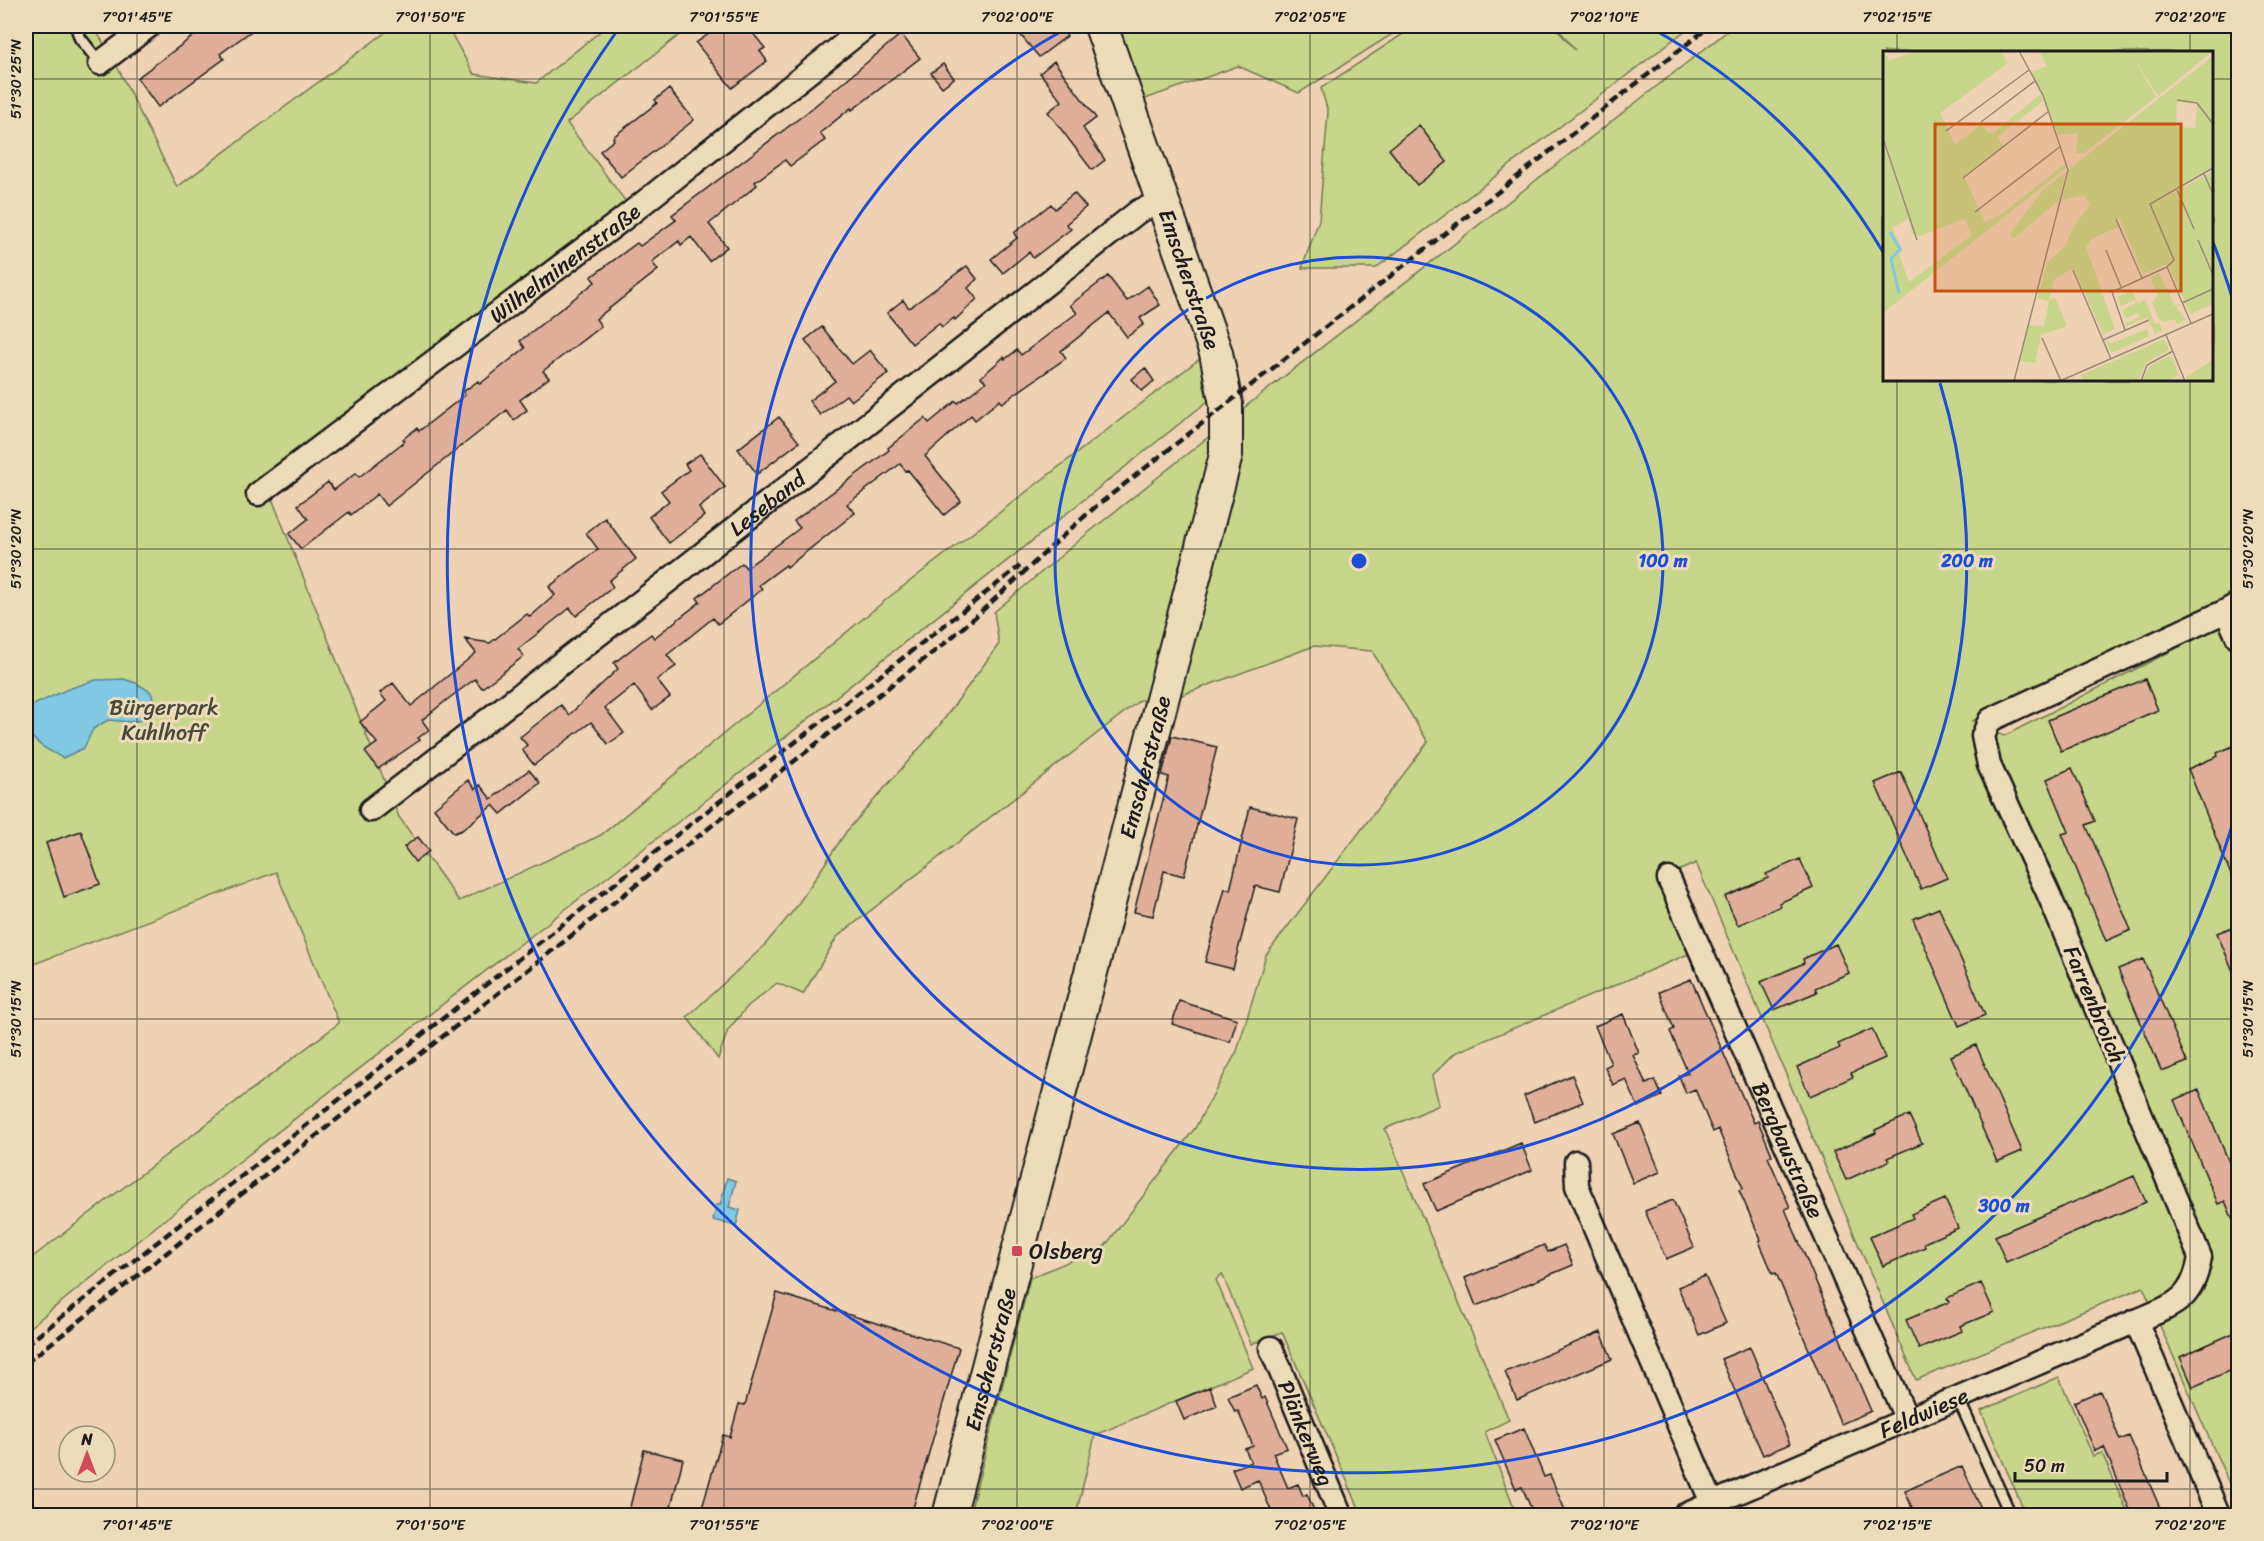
<svg xmlns="http://www.w3.org/2000/svg" width="2264" height="1541" viewBox="0 0 2264 1541" font-family="Sriracha,sans-serif">
	<rect width="100%" height="100%" fill="#eed2b3"/>
	<filter id="ink" filterUnits="userSpaceOnUse"><feTurbulence type="fractalNoise" baseFrequency=".0167" numOctaves="2"/><feDisplacementMap in="SourceGraphic" scale="12" xChannelSelector="R" yChannelSelector="G"/><feConvolveMatrix kernelMatrix="1 2 1 2 8 2 1 2 1" color-interpolation-filters="sRGB"/></filter>
	<g filter="url(#ink)">
		<path fill="#c7d68a" stroke="#727953" stroke-width="1.5" fill-rule="evenodd" d="M26 26H93L113 58 177 187 394 26H447L474 74 536 83 607 26H691L567 123 632 210 265 481 399 817 459 901 601 835 888 598 1202 357 1203 383 1208 401 695 809 173 1213 26 1330V1262L339 1023 276 872 26 967Z
			M1103 26H1405L1299 93 1238 66 1131 104Z
			M1415 26H1554L1575 50 1556 26H1691L1376 268H1302L1319 220 1328 112 1321 88Z
			M1734 26 2238 27V599L1972 721 2004 736 2238 617V1504L2143 1287 1916 1380 1696 863 1658 880 1691 953 1455 1053 1432 1076 1439 1105 1385 1129 1509 1420 1485 1432 1517 1515H1362L1282 1332 1251 1344 1222 1274 1216 1280 1253 1368 1095 1435 1076 1515 969 1516 1030 1278 1105 1246 1195 1128 1237 1051 1266 955 1428 742 1372 651 1314 646 1171 699 1231 418ZM1884 52H2212V380H1884Z
			M1207 438 1221 440 1153 700H1140L837 937 803 994 777 983 748 1006 728 1030 718 1059 687 1017 763 947 794 910 846 832 939 726 999 644 994 612 1088 533Z
			M2059 1377 2093 1456 2102 1453 2129 1515H2026L1981 1411Z"/>
		<path fill="#81c9e2" stroke="#598493" stroke-width="1.5" d="M124 679 136 683 151 692 155 706 148 719 129 722 108 720 93 729 84 748 63 758C40 746 17 735 31 706L68 689 96 680Z
			M727 1178 736 1181 729 1207 740 1210 736 1226 713 1220 717 1205H720Z"/>
		<path fill="#e0af9a" stroke="#1c1c1c" stroke-width="1.5" d="M207 26H258L220 54 224 59 158 107 137 78Z
			M720 26H747L765 48 760 51 767 61 732 88 696 43Z
			M1013 26H1059L1067 36 1039 57Z
			M901 34 920 58 852 110 851 108 820 133 825 140 790 166 785 160 755 182 757 185 709 224 727 247 709 261 691 237 681 245 679 241 652 262 658 270 596 319 601 326 543 371 549 378 520 400 527 410 514 420 507 410 386 506 377 494 351 515 349 512 301 549 289 534 308 519 298 505 328 482 334 490 356 473 359 477 405 441 403 439 417 428 419 431 465 395 463 392 478 381 480 384 525 348 520 341 595 282 591 277 637 243 640 246 676 220 672 215 805 114Z
			M1054 61 1096 118 1083 128 1105 160 1092 170 1048 112 1062 101 1040 73Z
			M943 64 954 78 942 87 931 73Z
			M669 89 694 120 621 177 600 151 614 140 613 137 657 103 655 100Z
			M1419 125 1447 162 1417 185 1389 149Z
			M1074 193 1086 207 1066 224 1071 229 1033 258 1029 252 1003 273 991 259 1017 238 1014 233 1051 204 1055 209Z
			M967 266 977 279 968 288 977 299 955 320 954 318 942 327 939 323 912 344 887 313 903 300 909 308Z
			M1108 276 1127 301 1148 286 1160 305 1140 318 1144 324 1127 337 1109 313 1061 351 1066 358 1002 403 1000 400 975 420 971 415 925 456 961 501 944 515 908 470 906 471 900 464 847 504 855 513 787 567 786 565 759 585 762 589 718 624 713 618 667 655 676 666 657 680 670 697 652 710 634 685 605 708 624 733 608 744 591 722 534 765 522 750 527 745 520 737 561 705 569 715 618 669 614 663 651 634 654 638 700 602 697 598 742 563 746 568 800 528 794 521 889 450 888 448 925 418 929 423 956 401 958 403 986 382 981 377 1004 357 1005 359 1017 350 1021 355 1077 313 1070 305Z
			M822 327 852 364 870 350 888 373 851 401 846 395 820 415 809 401 835 381 805 340Z
			M1145 368 1154 381 1142 391 1132 379Z
			M779 417 799 442 757 474 738 449Z
			M700 454 725 487 699 508 704 516 669 543 649 517 669 501 661 491 689 470 685 464Z
			M605 518 636 559 609 581 613 587 576 616 570 608 518 649 524 656 482 688 475 679 448 699 422 720 429 730 418 738 420 740 378 769 365 752 377 743 360 722 386 701 380 693 393 683 411 706 476 653 465 639 490 643 527 614 530 617 555 595 549 587 598 549 586 533Z
			M2145 679 2158 710 2061 751 2048 720Z
			M1172 736 1217 747 1184 876 1164 871 1153 916 1134 912 1169 777 1162 775Z
			M2238 744V892L2188 769 2218 756 2217 753Z
			M2072 768 2095 821 2086 825 2131 930 2106 941 2062 834 2069 832 2047 779Z
			M529 770 540 783 501 814 493 805 462 830 454 833 434 808 468 780 475 789 480 785 491 799Z
			M1901 772 1947 878 1921 889 1875 783Z
			M1250 807 1298 819 1280 892 1255 886 1233 969 1205 962 1225 888 1230 890Z
			M81 831 100 884 64 897 46 843Z
			M418 837 429 851 415 862 404 847Z
			M1800 859 1813 888 1779 903 1781 906 1738 925 1725 897 1768 878 1766 874Z
			M1939 908 1985 1015 1959 1026 1913 919Z
			M2238 925V983L2217 933Z
			M1836 944 1849 973 1815 988 1817 992 1774 1010 1761 982 1804 963 1803 959Z
			M2143 959 2187 1062 2167 1070H2161L2118 969Z
			M1691 979 1754 1123 1758 1121 1772 1155 1768 1157 1790 1207 1785 1209 1871 1411 1841 1424 1776 1273 1773 1274 1759 1241 1761 1240 1739 1190 1743 1188 1718 1129 1713 1132 1695 1089 1686 1093 1679 1076 1688 1073 1670 1031 1674 1029 1659 992Z
			M1179 1001 1237 1019 1230 1042 1172 1024Z
			M1623 1014 1639 1053 1633 1055 1646 1084 1655 1080 1662 1096 1638 1107 1626 1079 1613 1085 1605 1067 1611 1064 1595 1026Z
			M1872 1029 1885 1058 1851 1073 1853 1077 1810 1096 1797 1067 1840 1048 1838 1044Z
			M1976 1045 2022 1151 1997 1162 1951 1056Z
			M1572 1075 1583 1102 1535 1122 1524 1096Z
			M2199 1090 2238 1184V1232L2225 1201 2218 1204 2174 1100Z
			M1909 1115 1922 1143 1887 1158 1889 1161 1846 1180 1833 1152 1876 1133 1875 1130Z
			M1640 1123 1660 1172 1633 1183 1613 1134Z
			M1521 1143 1532 1170 1436 1211 1424 1184Z
			M2134 1176 2146 1202 2006 1262 1995 1236Z
			M1945 1199 1958 1228 1924 1243 1925 1247 1883 1266 1870 1237 1913 1218 1911 1214Z
			M1673 1200 1694 1247 1666 1259 1645 1211Z
			M1544 1245 1548 1252 1564 1245 1573 1265 1476 1306 1465 1278Z
			M1705 1276 1726 1323 1699 1335 1678 1287Z
			M1981 1283 1994 1312 1960 1326 1962 1331 1919 1349 1906 1320 1949 1302 1947 1298Z
			M777 1293 959 1348 911 1515H700L723 1435 730 1437 739 1404 745 1405Z
			M2238 1331V1367L2193 1387 2180 1357Z
			M1601 1332 1612 1359 1517 1400 1505 1372Z
			M1750 1347 1790 1444 1763 1455 1721 1359Z
			M1256 1385 1262 1399 1265 1397 1287 1448 1273 1453 1288 1488 1298 1484 1303 1496 1307 1494 1316 1515H1273L1258 1480 1240 1488 1232 1469 1251 1462 1245 1449 1253 1446 1238 1411 1235 1412 1228 1397Z
			M1210 1387 1217 1406 1184 1420 1176 1401Z
			M2100 1391 2120 1440 2129 1436 2163 1515H2132L2104 1447 2095 1451 2074 1402Z
			M1524 1428 1544 1477 1550 1475 1567 1515H1534L1522 1487 1516 1489 1495 1440Z
			M644 1450 683 1459 669 1515H628Z
			M1962 1466 1984 1515H1915L1905 1491Z"/>
		<g fill="none" stroke-linecap="round" stroke-linejoin="round">
			<g stroke="#1c1c1c" stroke-width="15">
				<path id="lane" d="M76 26 80 38 100 63
					M1958 1398 2011 1516"/>
			</g>
			<g stroke="#1c1c1c" stroke-width="27">
				<g id="street">
					<path d="M100 63 149 26"/>
					<path id="s1" d="M258 494 623 219 867 26"/>
					<path d="M2226 611 2238 638"/>
					<path id="s2" d="M371 810 673 577 1139 211 1164 201"/>
					<path id="s3" d="M1669 879 1907 1420"/>
					<path d="M1576 1162 1577 1186 1712 1503"/>
					<path id="s4" d="M1271 1348 1341 1516"/>
					<path id="s5" d="M1683 1516 2136 1321"/>
					<path d="M2219 1516 2136 1321C2174 1305 2193 1301 2200 1257L2049 895 1989 765 1983 736 1990 720 2226 611 2238 604"/>
				</g>
			</g>
			<g stroke="#1c1c1c" stroke-width="36">
				<g id="secondary">
					<path id="s6" d="M949 1516 1226 455V404L1216 353 1101 26"/>
				</g>
			</g>
			<use href="#lane" stroke="#eddcb9" stroke-width="10"/>
			<use href="#street" stroke="#eddcb9" stroke-width="22"/>
			<use href="#secondary" stroke="#eddcb9" stroke-width="32"/>
			<path stroke="#1c1c1c" stroke-width="4.5" stroke-dasharray="9 4.5" stroke-linecap="butt" d="M26 1345 1020 566
				M26 1363 945 643C996 600 1043 553 1094 508L1710 26"/>
		</g>
	</g>
	<path fill="none" stroke="#1c1c1c" stroke-width="1.5" stroke-opacity="0.45" d="M137 26V1516M430 26V1516M724 26V1516M1017 26V1516M1310 26V1516M1604 26V1516M1897 26V52M2190 26V52M26 79H1884M2212 79H2238M1897 380V1516M2190 380V1516M26 549H2238M26 1019H2238M26 1489H2238"/>
	<g fill="none" stroke="#1d4ed8" stroke-width="3">
		<circle cx="1359" cy="561" r="304"/>
		<path d="M1649 27A608 608 0 0 1 1883 252M1940 383A608 608 0 1 1 1069 27"/>
		<path d="M2238 805A912 912 0 1 1 617 31M2213 242A912 912 0 0 1 2238 317"/>
	</g>
	<rect fill="#d1495b" stroke="#eddcb9" stroke-width="2" x="1011" y="1245" width="12" height="12" rx="3"/>
	<g text-anchor="middle" stroke-width="6" stroke-linejoin="round" paint-order="stroke">
		<g font-size="22" fill="#1c1c1c" stroke="#eddcb9">
			<text dy="8" stroke="none"><textPath href="#s1" startOffset="384">Wilhelminenstraße</textPath></text>
			<text transform="translate(1190 279) rotate(71)" y="8">Emscherstraße</text>
			<text dy="8" stroke="none"><textPath href="#s2" startOffset="501">Leseband</textPath></text>
			<text dy="8" stroke="none"><textPath href="#s6" startOffset="774">Emscherstraße</textPath></text>
			<text transform="translate(2095 1004) rotate(67)" y="8">Farrenbroich</text>
			<text dy="8" stroke="none"><textPath href="#s3" startOffset="296">Bergbaustraße</textPath></text>
			<text dy="8" stroke="none"><textPath href="#s6" startOffset="162">Emscherstraße</textPath></text>
			<text dy="8" stroke="none"><textPath href="#s5" startOffset="262">Feldwiese</textPath></text>
			<text dy="8" stroke="none"><textPath href="#s4" startOffset="92">Plänkerweg</textPath></text>
		</g>
		<g font-size="22" fill="#474a38" stroke="#eddcb9">
			<text x="164" y="715">Bürgerpark<tspan x="164" dy="25">Kuhlhoff</tspan></text>
		</g>
		<g font-size="22" fill="#1c1c1c" stroke="#eddcb9" text-anchor="start">
			<text x="1029" y="1259">Olsberg</text>
		</g>
	</g>
	<g transform="translate(1883 51)">
		<rect width="330" height="330" fill="#eed2b3"/>
		<path d="M1 0 6 9 35 0H118L125 12 57 62 72 93 99 73 104 81 110 82 157 44 160 50 114 86 121 96 81 125 102 171 117 164 183 112V117L0 262V88L23 161 0 81ZM25 168 30 183 36 185 82 168 89 184 26 231 16 203 20 200 9 177ZM156 0H330L275 45 249 4 273 46 201 102H193L195 82 175 84 148 21 164 15ZM330 5V116L270 153 330 120V253L307 263 285 213 260 223 236 167 232 169 236 176 210 187 203 196 232 278 220 283 191 218 187 219 171 229 166 249 172 247 184 275 158 284 152 312 136 310 146 274 161 275 166 250 155 247 164 212 182 195 190 177 207 154 201 144 179 149 186 118ZM294 51 314 53 312 77 293 76ZM183 121 176 149 130 188 127 183 160 139ZM276 222 285 241 290 239 287 244 292 255 297 253 294 257 303 269 294 273 292 268 280 271 275 266 269 252 275 244 267 226ZM249 240 255 253 262 248 272 273 276 272 279 279 272 283 265 266 243 275 242 272 257 266 255 262 243 267 240 259 253 252 251 249 238 255 234 246ZM264 278 266 285 228 302 223 290 229 292ZM281 288 286 299 263 312 255 330H201L198 324ZM288 304 296 324 283 330H259L266 315ZM330 309V330H305L303 326Z" fill="#c7d68a" fill-rule="evenodd"/>
		<path fill="none" stroke="#81c9e2" stroke-width="3" d="M7 181 17 198 8 208 16 242"/>
		<path fill="none" stroke="#9a8977" stroke-width="1.5" d="M294 49 314 52 330 73M98 71 152 30M63 80 146 19M0 87 34 189M321 123 330 143M80 127 166 60M294 139 311 178M92 161 178 95M233 168 259 227M315 189 330 224M223 199 238 236M190 219 228 308M299 252 330 238M308 272 284 216 291 209 267 153 330 117M242 279 229 241 284 216M283 284 302 330M159 287 178 330M220 289 266 269M131 330 185 119 160 44 136 0M177 330 330 263M258 330 264 314 290 300"/>
		<path fill="#c9500e" fill-opacity="0.15" stroke="#c9500e" stroke-width="3" d="M52 73H298V240H52Z"/>
		<rect width="330" height="330" fill="none" stroke="#1c1c1c" stroke-width="3"/>
	</g>
	<circle cx="1359" cy="561" r="9" fill="#1d4ed8" stroke="#eddcb9" stroke-width="3"/>
	<g font-size="18" text-anchor="middle" font-weight="bold" fill="#1d4ed8" stroke="#eddcb9" stroke-width="6" stroke-linejoin="round" paint-order="stroke">
		<text x="1663" y="567">100 m</text>
		<text x="1967" y="567">200 m</text>
		<text x="2004" y="1212">300 m</text>
	</g>
	<rect width="2264" height="1541" fill="none" stroke="#eddcb9" stroke-width="66"/>
	<g transform="translate(87 1454)"><circle r="28" fill="#eddcb9" stroke="#998f7a" stroke-width="1.5"/>
	<path d="M0-4.5L10 22L0 15L-10 22Z" fill="#d1495b"/>
	<text y="-9" font-size="16" font-weight="bold" text-anchor="middle" fill="#1c1c1c">N</text>
	</g>
	<path d="M2015 1472v9h152v-9" fill="none" stroke="#1c1c1c" stroke-width="3"/>
	<text x="2024" y="1472" font-size="18" fill="#1c1c1c" stroke="#eddcb9" stroke-width="4.5" paint-order="stroke">50 m</text>
	<rect x="33" y="33" width="2198" height="1475" fill="none" stroke="#1c1c1c" stroke-width="2"/>
	<g font-size="15" text-anchor="middle" fill="#1c1c1c">
		<text x="137" y="22">7°01'45"E</text>
		<text x="430" y="22">7°01'50"E</text>
		<text x="724" y="22">7°01'55"E</text>
		<text x="1017" y="22">7°02'00"E</text>
		<text x="1310" y="22">7°02'05"E</text>
		<text x="1604" y="22">7°02'10"E</text>
		<text x="1897" y="22">7°02'15"E</text>
		<text x="2190" y="22">7°02'20"E</text>
		<text transform="translate(16 79) rotate(-90)" y="5">51°30'25"N</text>
		<text transform="translate(16 549) rotate(-90)" y="5">51°30'20"N</text>
		<text transform="translate(2248 549) rotate(-90)" y="5">51°30'20"N</text>
		<text transform="translate(16 1019) rotate(-90)" y="5">51°30'15"N</text>
		<text transform="translate(2248 1019) rotate(-90)" y="5">51°30'15"N</text>
		<text x="137" y="1530">7°01'45"E</text>
		<text x="430" y="1530">7°01'50"E</text>
		<text x="724" y="1530">7°01'55"E</text>
		<text x="1017" y="1530">7°02'00"E</text>
		<text x="1310" y="1530">7°02'05"E</text>
		<text x="1604" y="1530">7°02'10"E</text>
		<text x="1897" y="1530">7°02'15"E</text>
		<text x="2190" y="1530">7°02'20"E</text>
	</g>
</svg>
